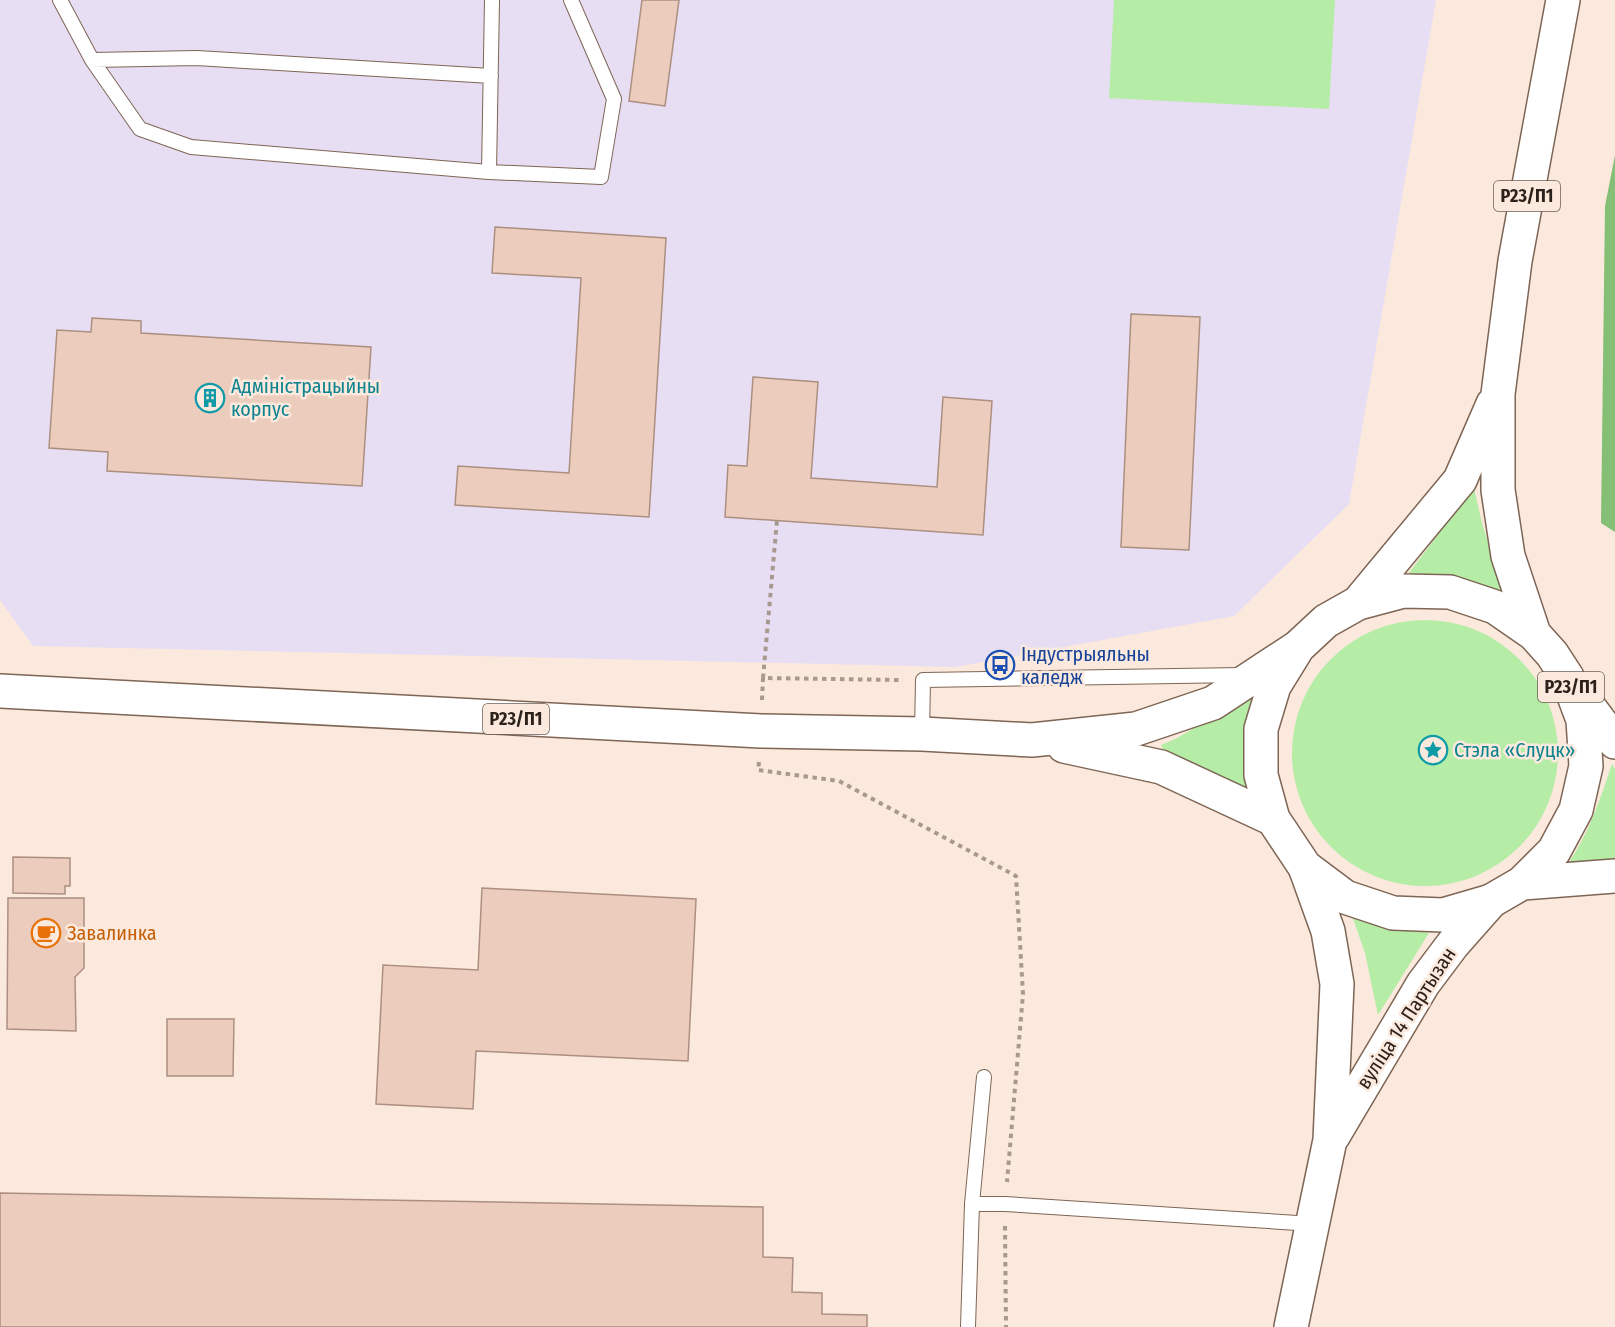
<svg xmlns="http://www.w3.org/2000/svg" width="1615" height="1327" viewBox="0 0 1615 1327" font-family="'Fira Sans Condensed',sans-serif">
	<rect width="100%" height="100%" fill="#fbe9dd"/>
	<path fill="#e7def4" d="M0 0H1436L1349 504 1234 616 955 667 33 646 0 600Z"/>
	<path fill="#b5eca6" d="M1114 0H1335L1329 109 1109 98Z
		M1473 484 1482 523 1505 595 1405 578 1440 532Z
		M1292 753a133 133 0 1 1 266 0a133 133 0 1 1-266 0Z
		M1260 690 1254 802C1226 780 1200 763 1165 755L1161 745 1177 738Z
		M1612 764 1615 769V861L1568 864C1589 833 1600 800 1612 764Z
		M1351 913 1385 925 1429 933 1378 1015 1365 953Z"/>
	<path fill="#85be75" d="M1615 155V532L1601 523 1605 206Z"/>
	<path fill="#eccdbd" stroke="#ac8f80" stroke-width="1.5" d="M642 0H679L665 106 629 101Z
		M495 227 666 238 649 517 455 505 458 466 569 473 581 278 492 273Z
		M1131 314 1200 317 1189 550 1121 547Z
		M92 318 141 321V333L371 347 362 486 107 471 108 452 49 448 57 330 91 332Z
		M753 377 818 382 811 478 937 487 943 397 992 401 983 535 725 517 728 465 747 466Z
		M13 857 70 858V886H65V894L13 893Z
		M482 888 696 899 688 1061 476 1051 473 1109 376 1104 383 965 478 970Z
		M8 898H84V968L75 977 76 1031 7 1029Z
		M167 1019H234L233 1076H167Z
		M0 1193 763 1207V1257L793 1258 792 1292 822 1293V1314L867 1315V1327H0Z"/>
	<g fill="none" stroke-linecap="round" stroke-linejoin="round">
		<g stroke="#7e6554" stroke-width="16">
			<path id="lane" d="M60 0 92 60
				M492 0 489 172 601 177 614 99 571 0
				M489 172 191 147 140 129 92 60 197 58 491 76
				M922 734 923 680 1241 675
				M984 1077 972 1204H1005L1313 1224
				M968 1327 972 1204"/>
		</g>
		<g stroke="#7e6554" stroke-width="36">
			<path id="secondary" d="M1333 1136 1423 984 1453 944 1491 901
				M1291 1327 1330 1140 1337 984 1328 931 1305 867"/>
		</g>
		<g stroke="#7e6554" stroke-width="36">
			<path id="primary" d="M1358 603 1460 480 1493 404
				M1534 634 1508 556 1498 490V394L1515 261 1563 0
				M0 691 761 731 922 734 1032 740 1136 729 1213 703 1298 647
				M1580 695 1615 742
				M1064 746 1161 767 1273 819 1305 867 1345 897 1393 913 1443 915 1491 901 1522 883 1554 851 1576 810 1586 766 1583 720 1567 677 1552 654 1534 634 1495 607 1450 592 1403 591 1358 603 1326 621 1298 647 1274 686 1261 729V775L1273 819
				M1522 883 1615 876"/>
		</g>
		<path stroke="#a8998f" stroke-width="4" stroke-dasharray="4.5 4.5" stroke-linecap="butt" d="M763 678 777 520
			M762 700 763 678 901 680
			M759 762 758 770 839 781 1016 876 1023 994 1007 1182
			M1005 1226 1006 1327"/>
		<use href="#lane" stroke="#fff" stroke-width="14"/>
		<use href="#secondary" stroke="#fff" stroke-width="33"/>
		<use href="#primary" stroke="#fff" stroke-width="33"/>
	</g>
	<defs>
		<g id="building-ring" transform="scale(1.5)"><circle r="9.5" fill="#fbe9dd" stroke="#0f9aa8" stroke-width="1.5"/><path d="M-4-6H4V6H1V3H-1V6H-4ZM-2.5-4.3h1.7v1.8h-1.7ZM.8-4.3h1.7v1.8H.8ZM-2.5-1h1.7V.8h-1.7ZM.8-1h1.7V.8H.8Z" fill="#0f9aa8"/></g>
		<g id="bus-ring" transform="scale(1.5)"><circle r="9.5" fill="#fbe9dd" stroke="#1a4fb4" stroke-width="1.5"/><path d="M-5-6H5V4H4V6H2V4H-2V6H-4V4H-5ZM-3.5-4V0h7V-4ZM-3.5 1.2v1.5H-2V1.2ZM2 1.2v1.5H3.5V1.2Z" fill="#1a4fb4"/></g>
		<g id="sight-ring" transform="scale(1.5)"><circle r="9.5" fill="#fbe9dd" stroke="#0f9aa8" stroke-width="1.5"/><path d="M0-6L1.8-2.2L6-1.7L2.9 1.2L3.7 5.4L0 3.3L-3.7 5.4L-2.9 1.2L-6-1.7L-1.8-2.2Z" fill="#0f9aa8"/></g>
		<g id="cafe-ring" transform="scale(1.5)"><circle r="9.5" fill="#fbe9dd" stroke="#e8710a" stroke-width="1.5"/><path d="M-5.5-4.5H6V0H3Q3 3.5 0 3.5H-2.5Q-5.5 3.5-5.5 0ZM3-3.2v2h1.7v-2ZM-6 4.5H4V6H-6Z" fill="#e8710a"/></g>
	</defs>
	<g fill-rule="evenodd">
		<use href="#building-ring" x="210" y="398"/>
		<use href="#bus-ring" x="1000" y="665"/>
		<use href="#sight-ring" x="1433" y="750"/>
		<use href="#cafe-ring" x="46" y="933"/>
	</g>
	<g text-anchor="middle" stroke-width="5" stroke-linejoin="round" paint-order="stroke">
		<g fill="#fbe9dd" stroke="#6b5e55" stroke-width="1.5">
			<rect x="1494" y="181" width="66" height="30" rx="4.5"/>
			<rect x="1538" y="672" width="66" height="30" rx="4.5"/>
			<rect x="483" y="704" width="66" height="30" rx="4.5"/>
		</g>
		<g font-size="18" font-weight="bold" fill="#2d221b">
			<text x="1527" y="202">Р23/П1</text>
			<text x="1571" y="693">Р23/П1</text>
			<text x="516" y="725">Р23/П1</text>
		</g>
		<g font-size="20" fill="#0d838f" stroke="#fbe9dd" text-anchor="start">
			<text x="231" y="393">Адміністрацыйны<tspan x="231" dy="23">корпус</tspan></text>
			<text x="1454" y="757">Стэла «Слуцк»</text>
		</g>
		<g font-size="20" fill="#164399" stroke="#fbe9dd" text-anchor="start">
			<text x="1021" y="661">Індустрыяльны<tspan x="1021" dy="23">каледж</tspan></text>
		</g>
		<g font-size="20" fill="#c56008" stroke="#fbe9dd" text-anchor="start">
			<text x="67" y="940">Завалинка</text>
		</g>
		<g font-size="20" fill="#2d221b" stroke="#fbe9dd">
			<text transform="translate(1406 1018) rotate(-57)" y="7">вуліца 14 Партызан</text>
		</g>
	</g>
</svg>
